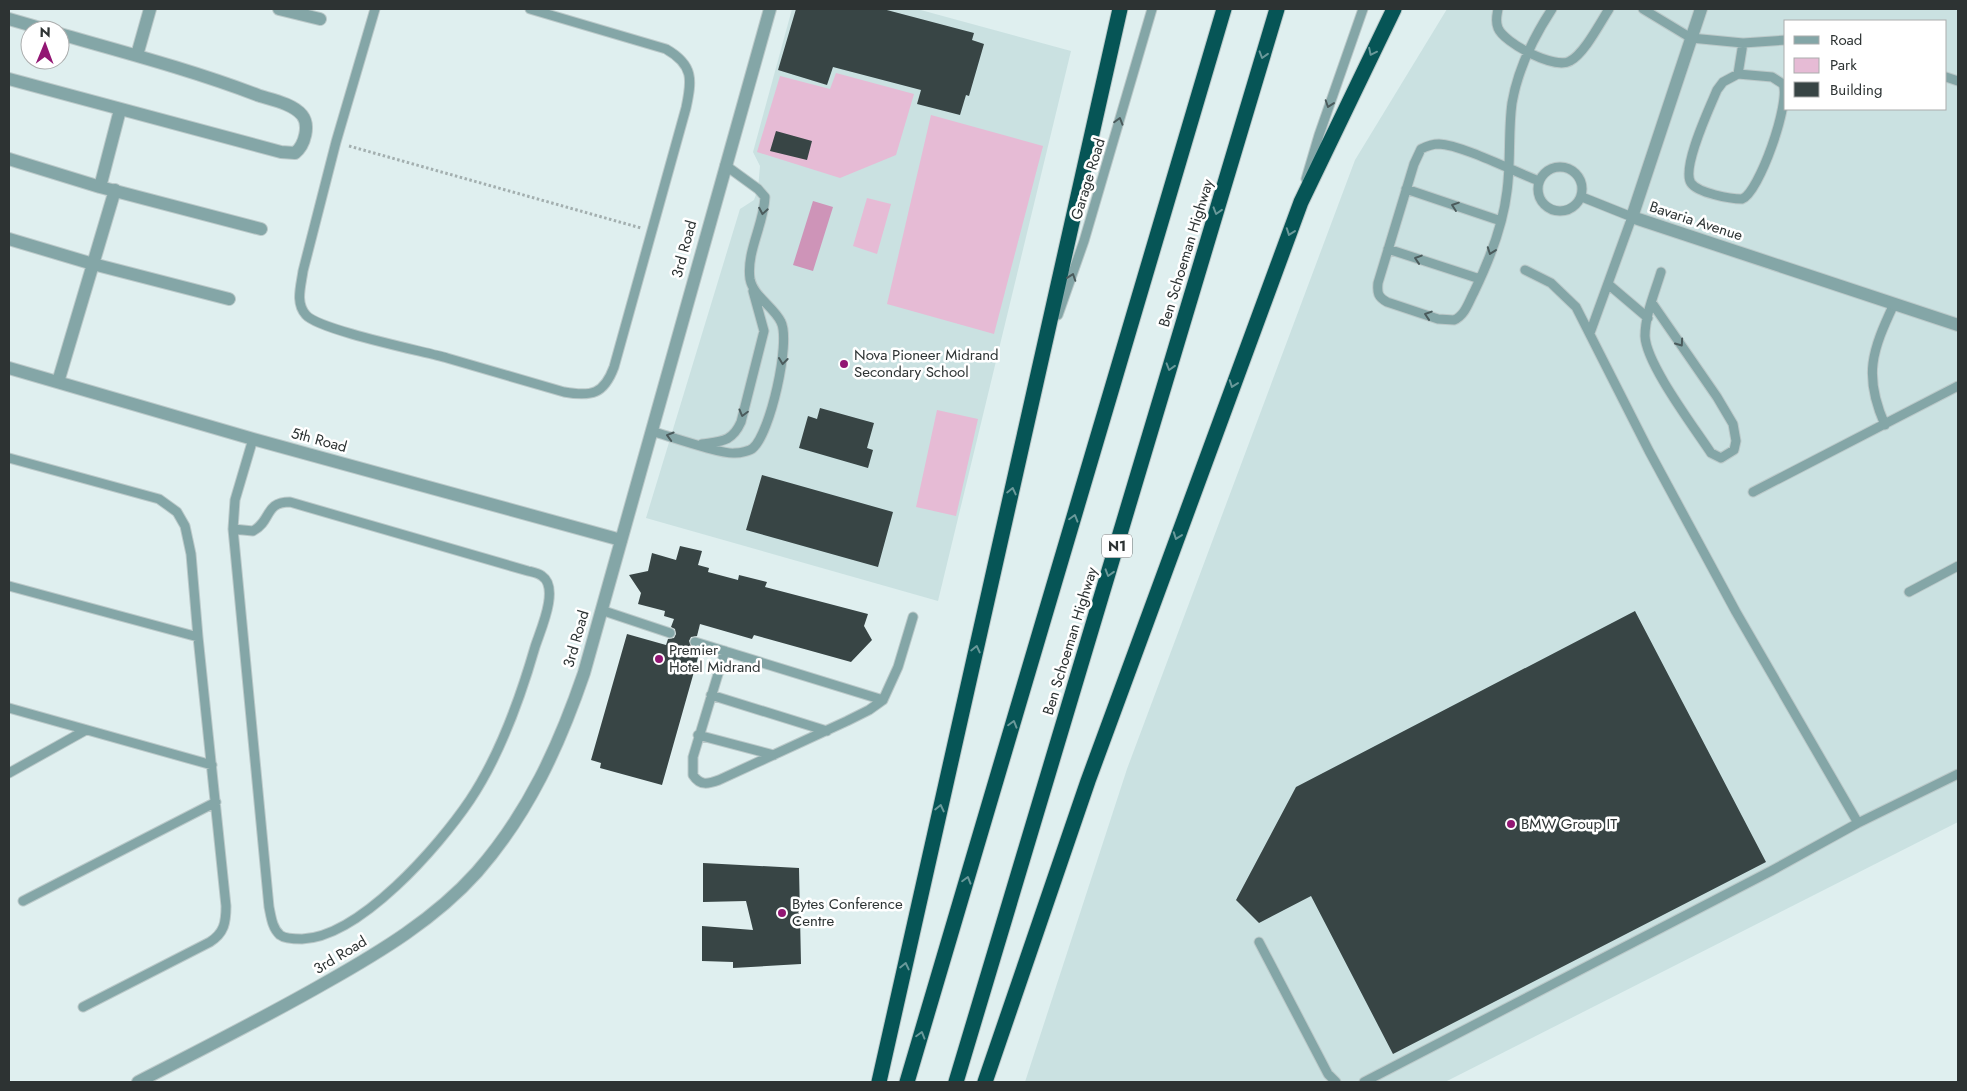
<svg xmlns="http://www.w3.org/2000/svg" width="1967" height="1091" viewBox="0 0 1967 1091" font-family="Jost,sans-serif">
	<rect width="100%" height="100%" fill="#dfefef"/>
	<path fill="#cae1e1" fill-rule="evenodd" d="M792 9H917L1071 51 938 601 646 518 740 209 754 200 758 189 760 166 753 152Z
		M1447 9H1958V822L1445 1082H1025L1127 769 1355 160ZM1786 21H1946V109H1786Z"/>
	<path fill="#e6bbd5" d="M836 73 914 94 896 155 840 178 757 152 780 76 830 89Z
		M931 115 1043 146 994 334 887 304Z
		M867 198 891 204 877 254 853 246Z
		M937 410 978 419 956 516 916 507Z"/>
	<path fill="#ce94b8" d="M813 201 833 207 813 271 793 265Z"/>
	<path fill="#384545" d="M796 9H883L974 33 972 40 984 44 969 96 966 95 960 115 917 104 921 90 833 67 827 85 778 70Z
		M776 131 812 141 807 160 770 151Z
		M820 408 874 423 867 448 873 450 868 468 799 448 808 416 817 419Z
		M762 475 893 512 878 567 746 530Z
		M680 546 702 551 698 565 709 568 708 572 738 580 739 575 767 582 765 587 868 614 864 626 872 640 851 662 754 635 752 639 700 624 697 636 691 637 689 641 693 648 692 652 699 654 662 785 600 768 601 763 591 760 627 634 666 645 668 639 674 638 676 634 675 629 671 627 674 619 664 616 665 611 638 604 641 593 629 575 648 571 652 553 676 560Z
		M1635 611 1766 862 1393 1054 1311 896 1259 923 1236 900 1296 787Z
		M703 863 799 868 801 964 733 968V962L702 961V926L753 930 746 901 703 902Z"/>
	<g fill="none" stroke-linecap="round" stroke-linejoin="round">
		<g stroke="#bbc9c9" stroke-width="11">
			<path id="service" d="M375 9 336 142 303 271C301 286 295 303 306 315 319 330 422 351 447 358 486 369 525 381 564 392 592 397 604 394 614 367L686 108C692 80 694 65 666 49L530 9
				M1498 9C1497 15 1495 21 1498 28 1504 43 1555 70 1570 61 1584 54 1600 23 1609 9
				M1643 9 1691 38 1743 43 1786 40
				M1738 74 1772 77 1783 84C1791 102 1759 193 1742 199 1730 199 1698 193 1691 183 1681 168 1710 107 1717 90L1723 82Z
				M1738 74 1743 43
				M1946 77 1958 81
				M1538 189a22 22 0 1 1 44 0a22 22 0 1 1-44 0Z
				M1306 179 1319 135 1363 9
				M1539 181C1515 172 1462 145 1439 144 1432 144 1427 146 1421 149L1414 164 1378 283C1377 293 1378 297 1387 302L1438 319 1454 320C1465 316 1469 301 1474 292 1489 261 1503 226 1507 191 1511 162 1508 132 1512 103 1518 68 1533 38 1552 9
				M1406 189 1501 221
				M1582 197 1632 217 1590 333
				M1388 249 1480 279
				M1525 270 1551 283 1576 307 1649 451 1736 612 1858 823
				M1608 284 1648 318
				M1652 303 1717 397 1733 424 1736 441 1734 450 1721 458 1711 453C1694 427 1646 364 1645 336 1645 315 1655 292 1661 272
				M1058 315 1084 241 1152 9
				M1885 425C1863 375 1872 351 1894 304
				M651 431C666 435 723 455 735 453 740 453 750 451 753 448 770 434 791 342 781 322 774 307 753 296 750 279 746 252 764 224 765 197L758 189 725 165
				M702 444C722 441 732 442 741 422L764 331 753 291
				M9 458 159 499 177 512 185 526 191 554 198 637 226 906C226 923 224 933 210 942L83 1007
				M1753 492 1958 386
				M233 529 253 531C272 521 264 502 290 502L528 571C532 572 538 573 542 576 560 588 540 631 535 647 520 699 500 755 470 800 439 846 360 937 302 939 295 939 285 939 280 935 272 928 271 916 269 907L233 529 235 500 253 439
				M9 586 198 637
				M1909 592 1958 566
				M601 610 670 633
				M695 642 883 700 898 667 913 617
				M725 651 693 757V775C700 786 708 784 719 780L847 721 869 710 883 700
				M711 695 827 731
				M9 708 212 765
				M698 735 774 755
				M9 773 86 730
				M23 901 216 802
				M1259 942 1328 1074 1336 1082
				M1364 1082 1771 871 1858 823 1958 774"/>
		</g>
		<g stroke="#bbc9c9" stroke-width="14">
			<path id="minor" d="M279 9 320 19
				M1701 9 1632 217 1958 325
				M9 19 47 30
				M137 55 150 9
				M9 79 281 152 295 153C305 145 310 125 302 115 293 104 273 100 260 96 195 71 127 53 60 34
				M9 159 100 187 261 229
				M100 187 120 110
				M9 239 93 264 229 299
				M9 368 253 439 621 540
				M58 382 115 190"/>
		</g>
		<g stroke="#bbc9c9" stroke-width="14">
			<path id="tertiary" d="M138 1082C200 1050 264 1018 325 983 380 952 435 919 477 872 528 814 559 746 584 673L770 9"/>
		</g>
		<g stroke="#bbc9c9" stroke-width="17">
			<path id="motorway" d="M879 1082 1120 9
				M907 1082 1224 9
				M956 1082 1277 9
				M985 1082 1088 781 1301 202 1394 9"/>
		</g>
		<path stroke="#a3afaf" stroke-width="3" stroke-dasharray="2.5 2.5" stroke-linecap="butt" d="M349 146 641 228"/>
		<use href="#service" stroke="#84a6a7" stroke-width="9"/>
		<use href="#minor" stroke="#84a6a7" stroke-width="12"/>
		<use href="#tertiary" stroke="#84a6a7" stroke-width="12"/>
		<use href="#motorway" stroke="#065556" stroke-width="15"/>
	</g>
	<defs><path id="oneway-chevron" d="M-2-3.5L2.5 0L-2 3.5" fill="none" stroke-width="1.6" stroke-linecap="round" stroke-linejoin="round" transform="scale(1.25)"/></defs>
	<g stroke="#6a999a">
		<use href="#oneway-chevron" transform="translate(1372 52) rotate(116)"/>
		<use href="#oneway-chevron" transform="translate(1263 55) rotate(107)"/>
		<use href="#oneway-chevron" transform="translate(1217 211) rotate(107)"/>
		<use href="#oneway-chevron" transform="translate(1290 232) rotate(110)"/>
		<use href="#oneway-chevron" transform="translate(1170 367) rotate(107)"/>
		<use href="#oneway-chevron" transform="translate(1233 384) rotate(110)"/>
		<use href="#oneway-chevron" transform="translate(1012 491) rotate(-77)"/>
		<use href="#oneway-chevron" transform="translate(1074 518) rotate(-74)"/>
		<use href="#oneway-chevron" transform="translate(1177 536) rotate(110)"/>
		<use href="#oneway-chevron" transform="translate(1109 573) rotate(107)"/>
		<use href="#oneway-chevron" transform="translate(976 649) rotate(-77)"/>
		<use href="#oneway-chevron" transform="translate(1013 724) rotate(-74)"/>
		<use href="#oneway-chevron" transform="translate(940 808) rotate(-77)"/>
		<use href="#oneway-chevron" transform="translate(967 880) rotate(-74)"/>
		<use href="#oneway-chevron" transform="translate(905 966) rotate(-77)"/>
		<use href="#oneway-chevron" transform="translate(921 1035) rotate(-74)"/>
	</g>
	<g stroke="#4b5b5c">
		<use href="#oneway-chevron" transform="translate(1329 104) rotate(109)"/>
		<use href="#oneway-chevron" transform="translate(1119 121) rotate(-74)"/>
		<use href="#oneway-chevron" transform="translate(1455 206) rotate(-161)"/>
		<use href="#oneway-chevron" transform="translate(763 211) rotate(100)"/>
		<use href="#oneway-chevron" transform="translate(1491 251) rotate(110)"/>
		<use href="#oneway-chevron" transform="translate(1418 259) rotate(-162)"/>
		<use href="#oneway-chevron" transform="translate(1072 277) rotate(-71)"/>
		<use href="#oneway-chevron" transform="translate(1428 315) rotate(-162)"/>
		<use href="#oneway-chevron" transform="translate(1680 343) rotate(55)"/>
		<use href="#oneway-chevron" transform="translate(783 361) rotate(97)"/>
		<use href="#oneway-chevron" transform="translate(743 413) rotate(105)"/>
		<use href="#oneway-chevron" transform="translate(670 436) rotate(-164)"/>
	</g>
	<g fill="#921673" stroke="#fff" stroke-width="2">
		<circle cx="844" cy="364" r="5"/>
		<circle cx="659" cy="659" r="5"/>
		<circle cx="1511" cy="824" r="5"/>
		<circle cx="782" cy="913" r="5"/>
	</g>
	<g text-anchor="middle" stroke-width="5" stroke-linejoin="round" paint-order="stroke">
		<rect fill="#fff" stroke="#6c7070" stroke-width="1" x="1102" y="534.5" width="30" height="23" rx="4"/>
		<g font-size="14" font-weight="bold" fill="#2d3333">
			<text x="1117" y="551">N1</text>
		</g>
		<g font-size="15" fill="#2d3333" stroke="#fff">
			<text transform="translate(1088 179) rotate(-73)" y="5">Garage Road</text>
			<text transform="translate(1696 221) rotate(18)" y="5">Bavaria Avenue</text>
			<text transform="translate(684 249) rotate(-75)" y="5">3rd Road</text>
			<text transform="translate(1186 253) rotate(-73)" y="5">Ben Schoeman Highway</text>
			<text transform="translate(319 440) rotate(15)" y="5">5th Road</text>
			<text transform="translate(576 639) rotate(-74)" y="5">3rd Road</text>
			<text transform="translate(1070 641) rotate(-73)" y="5">Ben Schoeman Highway</text>
			<text transform="translate(340 955) rotate(-31)" y="5">3rd Road</text>
		</g>
		<g font-size="15" fill="#2d3333" stroke="#fff" text-anchor="start">
			<text x="854" y="360">Nova Pioneer Midrand<tspan x="854" dy="17">Secondary School</tspan></text>
			<text x="669" y="655">Premier<tspan x="669" dy="17">Hotel Midrand</tspan></text>
			<text x="1521" y="829">BMW Group IT</text>
			<text x="792" y="909">Bytes Conference<tspan x="792" dy="17">Centre</tspan></text>
		</g>
	</g>
	<rect width="1967" height="1091" fill="none" stroke="#2d3333" stroke-width="20"/>
	<rect x="1784" y="20" width="162" height="90" fill="#ffffff" stroke="#abadad"/>
	<rect x="1794" y="36" width="25" height="8" fill="#84a6a7" stroke="#abadad"/>
	<text x="1830" y="45" font-size="15" fill="#2d3333">Road</text>
	<rect x="1794" y="58" width="25" height="15" fill="#e6bbd5" stroke="#abadad"/>
	<text x="1830" y="70" font-size="15" fill="#2d3333">Park</text>
	<rect x="1794" y="82" width="25" height="15" fill="#384545" stroke="#abadad"/>
	<text x="1830" y="95" font-size="15" fill="#2d3333">Building</text>
	<g transform="translate(45 45) rotate(1)"><circle r="24" fill="#ffffff" stroke="#abadad"/>
	<path d="M0-4L9 19L0 12L-9 19Z" fill="#921673"/>
	<text y="-8" font-size="14" font-weight="bold" text-anchor="middle" fill="#2d3333">N</text>
	</g>
</svg>
